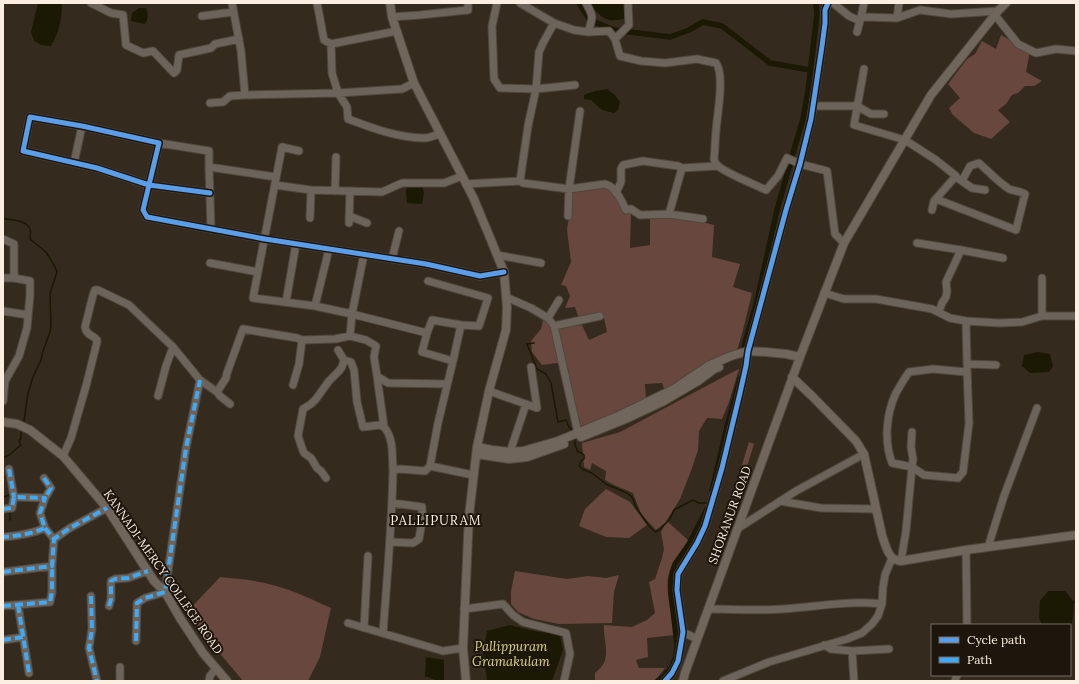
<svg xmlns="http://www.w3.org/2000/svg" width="1079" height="684" viewBox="0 0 1079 684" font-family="Lora,serif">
	<rect width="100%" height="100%" fill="#352a1e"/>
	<path fill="#68473f" d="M1001 35 1030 51 1026 72 1042 81 1034 86H1025L1018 93 1012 95 1006 104 998 110 1010 122 991 139 974 133 953 115 949 108 960 98 948 84 967 59 975 54 982 41 996 49Z
		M605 186 618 195 631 214 630 248 650 245V216H680L714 225 712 257 740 264 733 287 752 293 743 330 737 351 665 391 662 383 645 384 646 400 612 417 581 426 565 367 557 363 542 365 532 352 531 341 541 329 543 320 550 319 555 328 582 325 589 340 607 332 604 318 579 319 575 307 565 308 570 296 566 286 561 285 571 262 567 230 573 191Z
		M739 369 729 402 722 419 707 418 699 431 698 450 691 471 680 499 665 523 656 530 641 514 633 493 614 485 605 480 606 471 592 463 590 470 584 467 582 443 620 432 727 375Z
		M749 442 754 444 746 470 741 468Z
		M606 489 630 502 647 525 629 538 606 537 579 526 585 509Z
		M667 521 689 541C683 549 676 558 671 567 662 588 673 614 674 635L647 638 648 657 636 660 639 668H665L657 678 653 681H595V673C598 670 602 667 604 663 609 650 603 638 604 625L632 627 647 620 655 613 649 582 655 579 662 558 664 549 661 532Z
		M515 571 567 579 588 576 606 578 619 575 614 592 612 623 559 624 534 619 518 612 511 604V591Z
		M220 577C239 579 257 580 276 586 295 591 313 600 331 608L320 657 308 681H243L186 613Z"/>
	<path fill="#1b1803" d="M38 3H62C62 18 59 33 51 46L41 45 34 41 31 32Z
		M593 3H628L627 18C607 23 604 20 591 6Z
		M139 8H146C149 15 148 19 145 24L131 21 132 13Z
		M607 89 615 95 620 102 618 110 614 113 602 110 591 100 584 99V95L595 91Z
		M407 183 422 184 424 193 422 204 407 203 406 193Z
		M1038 352 1050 354 1053 366 1049 372 1030 373 1022 366 1024 355Z
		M1048 591H1065L1074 602 1073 618 1070 634V625H1042L1039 618 1040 601Z
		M510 625 534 631 560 635 563 650 552 681H488L487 680 483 654 487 631Z
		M426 657 444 660V680L438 681 425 676Z"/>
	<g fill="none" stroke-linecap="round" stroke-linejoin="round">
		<path stroke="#1b1803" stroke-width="1.5" d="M3 218C11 221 26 219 30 229 31 231 30 236 30 239L46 252 55 267 57 272 50 294 51 327 50 332 43 351 41 360 33 377 28 393 24 421 22 423
			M534 343 527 344 537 369 546 374 551 383 558 422 566 420 568 425 573 432
			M575 441V445L578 452H580L584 455V459L581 461 579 466 584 470 592 473 606 484 627 493 632 497 636 507 649 526 655 532 659 530 670 519 674 510 693 500 699 503H710
			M3 458 9 455 21 445 19 441 21 438V430
			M3 497 10 495V502
			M10 513V520
			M1074 602 1076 600"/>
		<path stroke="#1b1803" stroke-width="5.5" d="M579 3 590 20 614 30 670 37 689 30 703 22 722 26 770 63 810 70
			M793 153 803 119 808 91 817 14 816 3
			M744 351 745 343 756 305 768 251 777 210 790 164
			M712 491 728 423 740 379
			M658 681 664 676 672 667 676 656 677 645 671 592V579L675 564 689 544 707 509"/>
		<g stroke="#51473d" stroke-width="9">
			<path id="minor" d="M91 3 111 13 123 15 126 45 143 53 153 51 174 73 177 70 179 55 211 48 215 44 239 39
				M232 3 241 51 245 95
				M317 3 324 40 331 44
				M497 3 492 26 494 79 500 88 536 89 575 85
				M520 3 554 23 574 30 588 32 609 31 615 39 620 56 641 61 665 63 697 59 716 63C725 75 717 116 716 131 715 140 715 150 714 159 715 162 715 163 717 165 723 172 756 185 766 190L778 176 787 158 800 164 827 171 835 234 844 243
				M586 3C594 17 593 17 588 32
				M833 3 849 16 860 21
				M864 3 861 17 897 18 920 10 951 14 998 11
				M995 15 1018 44 1036 53 1056 49 1076 51
				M202 16 233 12
				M392 17 420 15 468 10V3
				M897 18 899 3
				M397 31 331 44 332 73 338 93 347 107 348 119C372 128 398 138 425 138 430 138 435 135 440 134
				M857 32 861 17
				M615 39 629 25 628 3
				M864 69 854 125 905 140 936 160 956 176 934 201 932 210
				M210 103 223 102 230 96 245 95 338 93 402 89 414 83
				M813 106H857L871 114H884
				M159 143 209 151V167L276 177
				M299 151 282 147 253 298 315 306 352 314 427 333 432 320 461 325
				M74 163 82 126
				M209 167 211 229
				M682 168 717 166
				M959 179 972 188 985 190
				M520 181 528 126 536 89 539 52 543 43 554 23
				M466 184 520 181 523 183 569 189 605 184C616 187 621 200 626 210L631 209 640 215 669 214 703 219
				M275 185 311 190 382 192 402 183H444L462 176
				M335 191 336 157
				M210 193 149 185 97 168 23 151 30 117 82 126 159 143 143 210 147 217 265 239 426 264 480 276 504 272
				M616 193 621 182V169L623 165 643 161 678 166 682 168 669 214
				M936 199 1016 230 1025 194C1020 191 1014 191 1009 189 998 182 989 172 979 163L970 166 962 181
				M349 216 367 223
				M568 216 569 189 580 111
				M310 218 311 190
				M349 223 350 191
				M3 239 14 244V278L30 281V295L27 328 19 356 5 381 3 401
				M917 243 961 250 1003 258
				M497 255 541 263
				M392 259 399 231
				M210 263 258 272
				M3 278H14
				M1042 278V316
				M824 293 844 299H876L932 309 950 318 966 321 967 364 996 365
				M506 297 531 308 548 318 554 326 578 433
				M286 302 296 244
				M315 306 329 249
				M3 311 28 315
				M939 312 942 303 946 297 947 291 946 282 961 250
				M548 318 559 300
				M966 321 999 323 1022 322 1042 316H1076
				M554 326 600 316
				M427 333 422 352 453 361
				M350 336 352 314 364 254
				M344 360 351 362 354 370 357 402 363 427 380 425 384 427
				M377 376 384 427C394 438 392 456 393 470
				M293 385 299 364 302 340
				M489 391 537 408 531 367
				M217 392 226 378 227 373 243 329 297 338 302 340 335 339 350 336 366 340 376 346 374 357 377 376 388 383 447 384
				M158 396 166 366 173 347
				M912 432 911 447 913 459 912 467 924 475 958 478 963 472 969 423 967 368
				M510 452 526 404
				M63 456 71 438 86 386 97 342V340C93 335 86 335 85 327L93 295 95 290H98L129 305 173 347 200 380 217 392 220 396 230 404
				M430 466 473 475
				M9 469 14 497
				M44 478 51 488 45 498
				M326 478 321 471 317 468 311 458 304 453 302 448 298 436 303 409 311 404 316 399 329 381 339 371 342 367 344 360 338 350
				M780 501 821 508 876 509
				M3 509 12 508 14 497 45 498 40 513 45 528C31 534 17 536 3 537
				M45 528 54 539 70 528 107 508
				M737 529 796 491 864 454
				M390 542 413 543 419 539 422 521V507L392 503
				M988 547 1004 496 1037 408
				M966 550 967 625
				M901 561 906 531 912 467 892 463C884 442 886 414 896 393 900 386 904 379 909 372L933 369 966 372
				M3 572 52 566 54 539
				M91 596 92 629 89 648 97 681
				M18 605 29 673
				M3 606 50 602 52 592V566
				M109 606 111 599V581L115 579 128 578 148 571
				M464 609 503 604 513 615 523 622 566 633 570 654 564 681
				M708 609C732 609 757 611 782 609 815 607 848 600 882 604
				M348 623 443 651 463 648
				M364 628 368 556
				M683 632 697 639
				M383 633C387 579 392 525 393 470L400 469 425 471 430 466 438 423 453 361 461 325 479 326 488 298 428 281
				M3 640 23 637
				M136 641 137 603 145 598 165 592 186 448 200 380
				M824 645 831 649 852 651 854 681
				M852 651 889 649
				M120 667V681
				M209 681 210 676 216 668
				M665 681 672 673 678 661 683 632 677 590 678 574 697 543 705 526 722 468 740 393 746 366 748 351 786 210 800 164 811 119 822 46 825 23V10L828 3
				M723 681 769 662 847 639 862 633 872 624 878 616 882 604 883 587 885 575 892 558
				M955 681 957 675"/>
		</g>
		<g stroke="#51473d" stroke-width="10">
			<path id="major" d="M390 3 392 17 414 83 473 197 491 240 504 272 507 307 506 330 489 391 477 447 469 516 463 648 466 681
				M792 377 812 396 856 441 864 454 882 535C884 542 888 556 894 559 895 560 900 561 901 561L966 550 1076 535
				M3 422 17 424 30 430 63 456 107 508 154 581 165 592 180 618 203 653 227 681
				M581 437 630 417 662 402 698 381 714 369 719 367
				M477 447 492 450 510 452 523 451 558 441 616 417 674 389 708 366 731 356 748 351 766 352 786 354 800 357
				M476 454 509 459 527 457 564 444
				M683 681 685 673 800 357 844 243 931 95 998 11 1006 3"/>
		</g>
		<use href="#minor" stroke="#6c645a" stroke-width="7"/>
		<use href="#major" stroke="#71665c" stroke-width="8"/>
		<path stroke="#3fa9f5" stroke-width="4" stroke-dasharray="8 4" stroke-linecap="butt" d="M9 469 14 497
			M44 478 51 488 45 498
			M3 509 12 508 14 497 45 498 40 513 45 528C31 534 17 536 3 537
			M45 528 54 539 70 528 107 508
			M3 572 52 566 54 539
			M91 596 92 629 89 648 97 681
			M18 605 29 673
			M3 606 50 602 52 592V566
			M109 606 111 599V581L115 579 128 578 148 571
			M3 640 23 637
			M136 641 137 603 145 598 165 592 186 448 200 380"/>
		<g stroke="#1e150c" stroke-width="8">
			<path id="cycleway" d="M210 193 149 185 97 168 23 151 30 117 82 126 159 143 143 210 147 217 265 239 426 264 480 276 504 272
				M665 681 672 673 678 661 683 632 677 590 678 574 697 543 705 526 722 468 740 393 746 366 748 351 786 210 800 164 811 119 822 46 825 23V10L828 3"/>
		</g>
		<use href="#cycleway" stroke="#5a9eea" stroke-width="5"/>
	</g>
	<g text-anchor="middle" stroke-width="4" stroke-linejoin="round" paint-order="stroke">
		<g font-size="12" fill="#fcefe2" stroke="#1e150c">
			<text transform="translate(730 515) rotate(-70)" y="4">SHORANUR ROAD</text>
			<text transform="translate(163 572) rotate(55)" y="4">KANNADI-MERCY COLLEGE ROAD</text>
		</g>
		<g font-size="13" letter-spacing="1" fill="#fcefe2" stroke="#1e150c">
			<text x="436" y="525">PALLIPURAM</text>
		</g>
		<g font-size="13" font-style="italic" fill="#d9d585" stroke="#1e150c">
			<text x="511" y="651">Pallippuram<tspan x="511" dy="15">Gramakulam</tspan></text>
		</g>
	</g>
	<rect width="1079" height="684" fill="none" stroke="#fcefe2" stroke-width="8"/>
	<rect x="931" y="624" width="140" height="52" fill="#1e150c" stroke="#776c62"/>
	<rect x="939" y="637" width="20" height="6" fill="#5a9eea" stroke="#776c62"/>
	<text x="967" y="644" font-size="12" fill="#fcefe2">Cycle path</text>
	<rect x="939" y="657" width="20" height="6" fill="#3fa9f5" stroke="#776c62"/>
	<text x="967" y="664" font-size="12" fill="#fcefe2">Path</text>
</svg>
